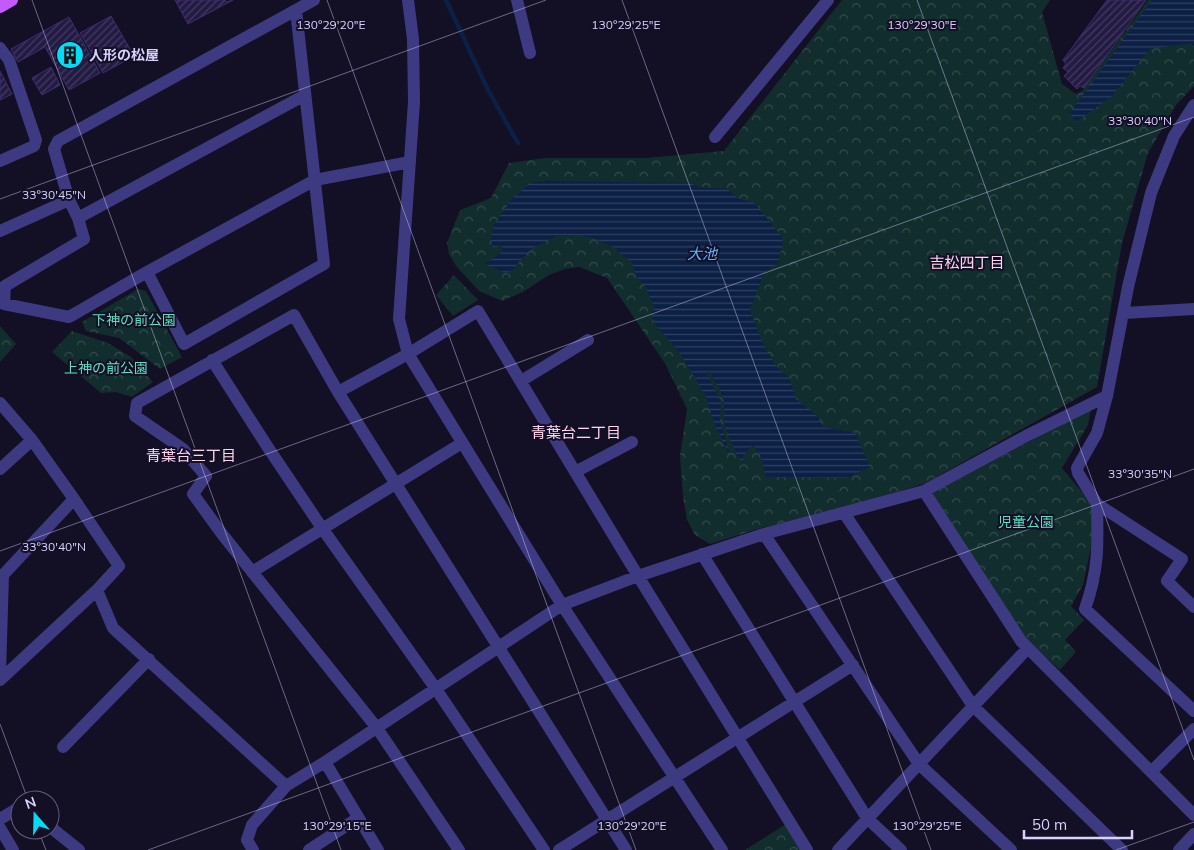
<svg xmlns="http://www.w3.org/2000/svg" width="1194" height="850" viewBox="0 0 1194 850" font-family="Mulish,'Noto Sans JP',sans-serif">
	<defs>
		<pattern id="park-crowns" width="20" height="18" patternUnits="userSpaceOnUse" patternTransform="scale(1.25)"><rect width="20" height="18" fill="#122d2d"/><path d="M2 6a3 3 0 1 1 6 0M12 15a3 3 0 1 1 6 0" fill="none" stroke="#344b4c"/></pattern>
		<pattern id="water-rules" width="6" height="5" patternUnits="userSpaceOnUse" patternTransform="scale(1.25)"><rect width="6" height="5" fill="#0c2045"/><path d="M0 2.5h6" fill="none" stroke="#2f4061"/></pattern>
		<pattern id="building-hatch" width="6" height="6" patternUnits="userSpaceOnUse" patternTransform="scale(1.25)"><rect width="6" height="6" fill="#241b44"/><path d="M-1 1l2-2M0 6l6-6M5 7l2-2" fill="none" stroke="#433b60"/></pattern>
	</defs>
	<rect width="100%" height="100%" fill="#130f24"/>
	<path fill="url(#park-crowns)" d="M842 0H1050L1042 12 1062 84 1076 94 1082 91 1148 0H1194V86L1176 105 1148 153 1122 243 1097 387 926 483 842 510 761 528 710 544 695 535 687 520 683 497 680 456 687 409 666 365 607 278 579 267 565 269 549 275 523 292 502 301 479 291 456 266 449 254 447 243 460 210 491 198 509 163 545 158H646L724 151Z
		M454 275 478 300 453 316 436 295Z
		M138 289 146 291 182 357 160 369 119 338 86 331 82 322Z
		M0 326 16 344 0 362Z
		M72 331 108 343 131 357 153 382 132 397 116 392 101 393 52 352Z
		M1091 409 1088 425 1062 468 1092 504V543L1083 585 1071 606 1084 620 1065 640 1076 652 1060 670 1027 640 932 493Z
		M786 824 801 850H745Z"/>
	<path fill="url(#water-rules)" d="M1152 0H1194V49L1192 43 1150 49 1111 97 1076 122 1070 113Z
		M544 181 689 183 699 187 727 189 737 198 755 203 782 237 783 245 777 264 764 273 750 310C758 331 769 366 789 377L796 399 818 417 823 427 855 433 870 467 847 478 766 477 760 455 753 445 743 456V463L737 456 724 425V400L719 388 708 370V375L721 402 720 422 730 453 729 454 714 423 705 395 680 353 654 323 651 312 655 309 646 288 637 277 632 263 613 247 593 238 578 235 557 236 531 249 508 274 485 264 501 253 503 245 493 248 491 238 494 225 511 200 530 183Z"/>
	<g fill="none" stroke-linecap="round" stroke-linejoin="round">
		<path stroke="#0c2045" stroke-width="4.5" d="M446 0 488 90 518 143"/>
	</g>
	<path fill="url(#building-hatch)" stroke="#3c2d70" d="M175 0H225L226 2 233 0 188 24Z
		M1107 0H1146L1084 88 1080 86 1077 89 1064 76 1068 72 1063 68 1066 64 1063 60Z
		M111 16 134 56 103 73 80 33Z
		M69 17 100 73 69 90 45 47 18 62 11 49Z
		M51 67 60 85 42 95 32 78Z
		M0 71 12 94 0 100Z"/>
	<g fill="none" stroke-linecap="round" stroke-linejoin="round">
		<path stroke="#3e3a82" stroke-width="12" d="M314 0 58 141 54 149 69 200 78 218 84 239 5 286 4 304 69 317 147 272 315 180 410 162
			M408 0 413 39 414 102 399 319 408 354 562 605 722 850
			M517 0 530 53
			M0 48 9 60 36 140 34 146 0 161
			M1194 105 1174 136 1151 193 1128 287 1107 396 1097 433 1077 468 1078 473 1097 504 1182 559 1167 581 1194 607
			M715 137 828 0
			M78 218 305 95
			M0 231 69 200
			M147 272 184 344 324 264 296 10
			M1124 313 1194 309
			M212 360 267 446 322 528 436 689 544 850
			M521 381 588 340
			M338 392 408 354 478 311 638 576 807 850
			M0 403 32 440 74 499 119 566 97 590 113 628 286 786
			M0 469 32 440
			M575 472 632 442
			M924 491 1021 641 1194 815
			M1097 504C1098 545 1099 569 1085 609L1194 711
			M844 513 973 706 1122 850
			M764 534 919 764 1011 850
			M702 554 867 818 901 850
			M252 572 462 443
			M0 673 3 575 74 499
			M0 680 97 590
			M63 747 149 659
			M325 762 378 850
			M1151 772 1194 729
			M32 800H35
			M0 819 20 807
			M50 824 54 830 79 850
			M0 828 13 850
			M253 850 247 840 252 825 286 786 325 762 562 605 638 576 764 534 924 491 1026 436 1107 396
			M309 850 358 818
			M459 850 377 728 222 534 193 494 206 476 183 449 135 416 137 403 294 315 338 392 626 850
			M559 850 853 665
			M838 850 1028 648
			M1179 850 1194 834"/>
		<path stroke="#c35bfc" stroke-width="12" d="M0 7 12 0"/>
	</g>
	<path fill="none" stroke="#d8d2fe" stroke-width="1" stroke-opacity="0.45" d="M32 0 341 850M327 0 636 850M622 0 931 850M917 0 1194 760M0 199 546 0M0 551 1194 117M0 724 28 800M38 830 46 850M148 850 1194 469M1116 850 1194 822"/>
	<defs>
		<g id="building-disc" transform="scale(1.4375)"><circle r="9.5" fill="#04dbf8" stroke="#130f24"/><path d="M-4-6H4V6H1V3H-1V6H-4ZM-2.5-4.3h1.7v1.8h-1.7ZM.8-4.3h1.7v1.8H.8ZM-2.5-1h1.7V.8h-1.7ZM.8-1h1.7V.8H.8Z" fill="#111"/></g>
	</defs>
	<g fill-rule="evenodd">
		<use href="#building-disc" x="70" y="55"/>
	</g>
	<g text-anchor="middle" stroke-width="4" stroke-linejoin="round" paint-order="stroke">
		<g font-size="14" font-weight="bold" fill="#d8d2fe" stroke="#130f24" text-anchor="start">
			<text x="89" y="60">人形の松屋</text>
		</g>
		<g font-size="14" fill="#5fdec0" stroke="#130f24">
			<text x="134" y="325">下神の前公園</text>
			<text x="106" y="373">上神の前公園</text>
			<text x="1026" y="527">児童公園</text>
		</g>
		<g font-size="15" font-style="italic" fill="#62b2fd" stroke="#130f24">
			<text x="702" y="259">大池</text>
		</g>
		<g font-size="15" fill="#fed4ee" stroke="#130f24">
			<text x="967" y="268">吉松四丁目</text>
			<text x="576" y="438">青葉台二丁目</text>
			<text x="191" y="461">青葉台三丁目</text>
		</g>
	</g>
	<g font-size="12" text-anchor="middle" fill="#d8d2fe" stroke="#130f24" stroke-width="4" stroke-linejoin="round" paint-order="stroke">
		<text x="331" y="29">130°29'20"E</text>
		<text x="626" y="29">130°29'25"E</text>
		<text x="922" y="29">130°29'30"E</text>
		<text x="1140" y="125">33°30'40"N</text>
		<text x="54" y="199">33°30'45"N</text>
		<text x="1140" y="478">33°30'35"N</text>
		<text x="54" y="551">33°30'40"N</text>
		<text x="337" y="830">130°29'15"E</text>
		<text x="632" y="830">130°29'20"E</text>
		<text x="927" y="830">130°29'25"E</text>
	</g>
	<g transform="translate(35 815) rotate(340)"><circle r="24" fill="#130f24" stroke="#625d7b"/>
	<path d="M0-4L9 19L0 12L-9 19Z" fill="#04dbf8"/>
	<text y="-8" font-size="14" font-weight="bold" text-anchor="middle" fill="#d8d2fe">N</text>
	</g>
	<path d="M1024 830v8h108v-8" fill="none" stroke="#d8d2fe" stroke-width="2.5"/>
	<text x="1032" y="830" font-size="15" fill="#d8d2fe" stroke="#130f24" stroke-width="4" paint-order="stroke">50 m</text>
</svg>
